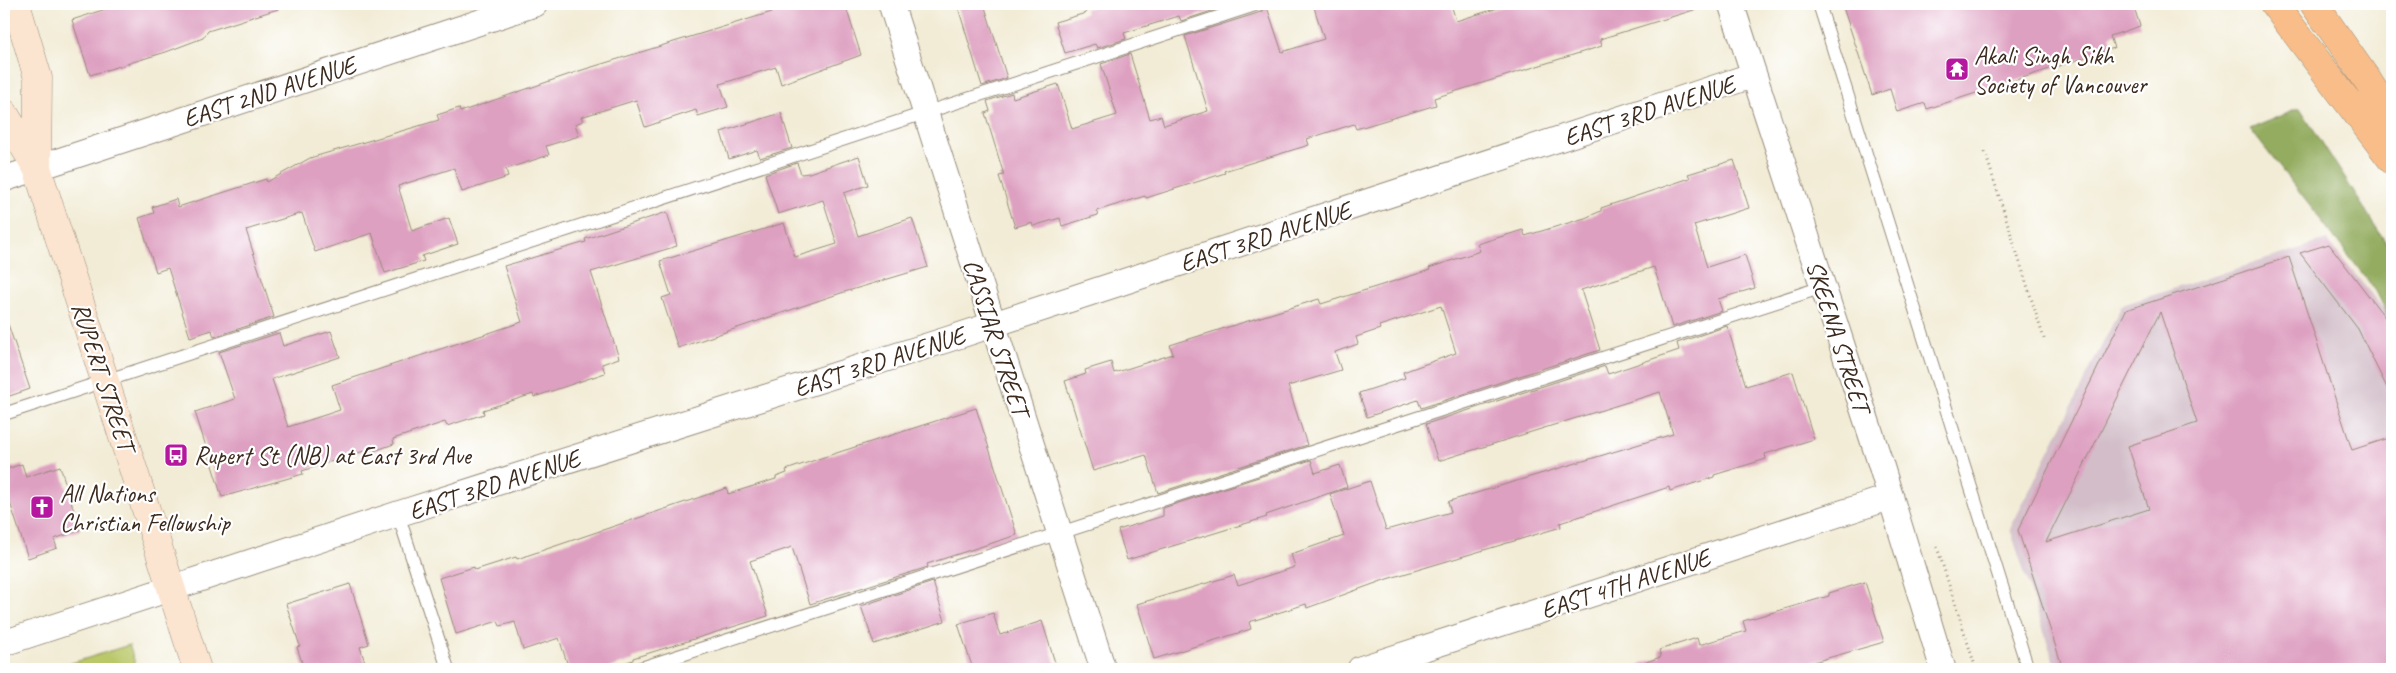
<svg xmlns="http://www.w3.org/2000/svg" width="2396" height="673" viewBox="0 0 2396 673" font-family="Caveat,sans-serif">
	<rect width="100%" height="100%" fill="#fff"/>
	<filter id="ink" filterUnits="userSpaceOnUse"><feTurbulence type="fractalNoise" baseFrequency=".02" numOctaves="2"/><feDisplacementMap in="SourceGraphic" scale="10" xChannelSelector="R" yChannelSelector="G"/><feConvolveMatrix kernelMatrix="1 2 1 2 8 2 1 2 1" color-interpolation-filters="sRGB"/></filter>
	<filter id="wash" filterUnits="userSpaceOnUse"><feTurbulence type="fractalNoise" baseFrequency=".0096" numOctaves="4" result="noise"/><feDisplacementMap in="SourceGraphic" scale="20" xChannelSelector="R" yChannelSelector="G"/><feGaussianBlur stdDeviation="1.12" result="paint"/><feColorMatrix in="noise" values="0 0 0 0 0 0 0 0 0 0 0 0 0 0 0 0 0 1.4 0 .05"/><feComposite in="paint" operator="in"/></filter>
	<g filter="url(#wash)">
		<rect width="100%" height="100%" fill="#f2ecd6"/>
		<path fill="#d2bdc8" d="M2327 240 2392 319V669H2056L2010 529 2122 305Z"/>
		<path fill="#bac86a" stroke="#7a7944" d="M129 645 137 669H53Z"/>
		<path fill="#93ac5e" stroke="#676b3e" d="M2300 108 2392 252V324L2376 291 2250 129Z"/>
		<g id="blocks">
			<path fill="#dea0c1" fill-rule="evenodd" d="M121 4H277L278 9 208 31 203 38 166 52 90 75 72 20Z
				M798 4H845L861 55 781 84 776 67 720 84 728 107 698 116 696 110 645 127 636 100 581 117 583 121 575 124 579 136 546 146 549 155 506 169 508 177 462 192 454 168 398 186 412 231 449 218 458 244 422 256 424 261 385 273 372 233 315 252 302 213 246 230 274 317 214 337 212 330 190 337 168 268 156 272 139 218 154 213 152 207 176 199 178 207 266 179 267 182 310 158 439 120 437 115 459 108 460 112 579 71Z
				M957 4H984L1007 78 982 86Z
				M1103 4H1233L1181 21 1179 16 1124 33 1126 39 1097 48 1095 44 1065 53 1055 22 1086 13 1085 9Z
				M1266 4 1282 52 1324 39 1313 4H1406L1408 10 1430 4H1451L1456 21 1511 4H1697V9L1600 39 1602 46 1434 98 1436 105 1356 129 1354 124 1307 139 1309 145 1224 171 1225 173 1146 198 1145 196 1096 211 1098 215 1062 226 1060 218 1033 226 1032 222 1015 227 999 176 1004 175 985 113 990 111 987 101 1012 93 1013 98 1058 84 1072 129 1117 115 1101 64 1130 54 1150 119 1161 116 1164 125 1208 111 1185 36 1261 12Z
				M1842 4H2133L2140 26 2110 36 2114 48 1927 109 1925 103 1897 112 1890 89 1872 95Z
				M781 113 792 148 760 158 757 150 729 159 721 132Z
				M859 156 868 185 844 193 858 236 912 218 928 267 841 293 678 348 662 298 671 295 660 261 784 223 795 257 837 244 823 200 778 214 765 174 797 163 801 174 809 173Z
				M1734 160 1749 208 1694 225 1707 267 1745 255 1755 288 1718 299 1722 311 1672 327 1654 267 1581 290 1600 350 1421 408 1418 400 1367 417 1359 393 1405 378 1403 372 1456 353 1441 306 1379 326 1380 329 1356 337 1358 344 1335 352 1341 370 1288 386 1307 445 1158 493 1146 455 1093 471 1065 381 1086 374 1085 370 1111 362 1114 373 1173 354 1170 345 1319 299 1321 304 1430 270 1429 268 1480 251 1477 244 1523 230 1525 236 1585 218 1601 211V208L1690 178 1688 174Z
				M667 212 677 246 591 272 619 358 602 364 605 373 534 397 533 394 483 410 484 414 447 426 445 422 393 439 394 444 365 454 364 451 302 471 303 474 222 497 195 412 235 399 219 352 279 333 283 346 331 331 340 357 272 379 288 427 340 410 332 385 522 322 504 266 586 242 585 239Z
				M2329 244 2384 316 2392 333V398L2358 329 2300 253Z
				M2289 257 2352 450 2392 437V669H2063L2018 530 2126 310ZM2160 312 2197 423 2128 446 2149 509 2046 542Z
				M8 324 30 389 4 398V325Z
				M1727 326 1746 386 1793 372 1814 439 1765 454 1766 459 1714 475V477L1670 491 1669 487 1560 523 1561 527 1387 579 1307 608 1306 604 1249 622 1251 629 1154 659 1137 604 1234 575 1238 585 1295 567 1291 554 1344 536 1330 494 1370 481 1386 530 1451 512 1448 502 1450 501 1673 434 1660 392 1438 461 1426 424 1605 366 1608 374 1679 350 1677 343Z
				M976 408 1017 535 927 564 928 567 810 604 792 547 750 561 768 616 633 658V660L606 669H569L559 638 523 650 515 622 500 626 498 621 456 634 439 578 474 567 475 570 516 557 517 559 727 488 728 494 776 479V477L787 473 786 470 821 458Z
				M1311 460 1315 473 1340 465 1347 487 1266 515 1267 517 1127 560 1118 530 1163 516V508Z
				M22 464 26 477 60 466 80 530 54 539 57 548 28 558 4 484V470Z
				M933 582 945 621 874 644 861 606Z
				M1865 582 1884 642 1789 669H1641L1640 664 1661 657 1659 650 1697 638 1699 645 1746 631 1743 621 1829 596V593Z
				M350 584 369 644 360 647 366 665 352 669H304L297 647 300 646 286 604Z
				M993 613 1000 635 1042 621 1057 669H973L958 624Z"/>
		</g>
	</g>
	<g filter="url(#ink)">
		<use href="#blocks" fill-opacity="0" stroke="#968b7a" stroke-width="1"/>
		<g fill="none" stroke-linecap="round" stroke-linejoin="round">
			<g stroke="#968b7a" stroke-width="14">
				<path id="service" d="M1819 4 2028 669
					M4 414 1258 4
					M398 514 448 669
					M638 669 1823 287"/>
			</g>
			<g stroke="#968b7a" stroke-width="27">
				<path id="minor" d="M891 4 1103 669
					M1731 4 1880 462 1943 669
					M4 179 535 4
					M4 643 398 514 949 339 1754 75
					M1360 669 1891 497"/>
			</g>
			<g stroke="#968b7a" stroke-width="29">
				<path id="secondary" d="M16 4 38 78 37 168
					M4 113 37 168 197 669"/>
			</g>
			<g stroke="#968b7a" stroke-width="29">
				<path id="motorway" d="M2274 4 2392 160
					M2314 4 2368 81 2392 120"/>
			</g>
			<path stroke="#968b7a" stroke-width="3" stroke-dasharray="1 4" stroke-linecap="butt" d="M1985 152 2045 342
				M1937 547 1976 669"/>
			<use href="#service" stroke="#fff" stroke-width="12"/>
			<use href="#minor" stroke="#fff" stroke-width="25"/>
			<use href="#secondary" stroke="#fce5d0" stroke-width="28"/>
			<use href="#motorway" stroke="#f8bd89" stroke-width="28"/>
		</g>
	</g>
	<defs>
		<g id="temple-square" transform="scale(1.25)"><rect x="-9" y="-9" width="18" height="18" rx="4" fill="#b5179e" stroke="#fff"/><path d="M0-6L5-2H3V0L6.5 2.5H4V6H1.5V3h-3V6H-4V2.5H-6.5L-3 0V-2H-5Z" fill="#fff"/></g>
		<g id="bus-square" transform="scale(1.25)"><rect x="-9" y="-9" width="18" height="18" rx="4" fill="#b5179e" stroke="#fff"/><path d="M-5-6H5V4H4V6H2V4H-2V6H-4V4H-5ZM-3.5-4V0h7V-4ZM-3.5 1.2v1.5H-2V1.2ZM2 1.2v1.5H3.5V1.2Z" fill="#fff"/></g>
		<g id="church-square" transform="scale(1.25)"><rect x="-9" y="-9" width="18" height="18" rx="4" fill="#b5179e" stroke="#fff"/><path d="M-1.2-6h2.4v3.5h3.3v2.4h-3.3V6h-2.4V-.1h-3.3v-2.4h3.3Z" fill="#fff"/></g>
	</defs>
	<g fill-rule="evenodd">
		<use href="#temple-square" x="1957" y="69"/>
		<use href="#bus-square" x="176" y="455"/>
		<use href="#church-square" x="42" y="507"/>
	</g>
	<g text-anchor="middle" stroke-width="4.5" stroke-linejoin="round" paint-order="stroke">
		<g font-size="25" fill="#3b2a1e" stroke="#fff" text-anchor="start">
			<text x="1974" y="64">Akali Singh Sikh<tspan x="1974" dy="29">Society of Vancouver</tspan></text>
			<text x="194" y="464">Rupert St (NB) at East 3rd Ave</text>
			<text x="60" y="502">All Nations<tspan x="60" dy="29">Christian Fellowship</tspan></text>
		</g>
		<g font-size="25" fill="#3b2a1e" stroke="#fff">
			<text transform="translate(269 91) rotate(-18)" y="9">EAST 2ND AVENUE</text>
			<text transform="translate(1649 110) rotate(-18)" y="9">EAST 3RD AVENUE</text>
			<text transform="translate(1265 236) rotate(-18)" y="9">EAST 3RD AVENUE</text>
			<text transform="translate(1839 336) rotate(72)" y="9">SKEENA STREET</text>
			<text transform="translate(997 337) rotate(72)" y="9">CASSIAR STREET</text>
			<text transform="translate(879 361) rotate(-18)" y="9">EAST 3RD AVENUE</text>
			<text transform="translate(104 376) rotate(72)" y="9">RUPERT STREET</text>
			<text transform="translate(494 484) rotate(-18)" y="9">EAST 3RD AVENUE</text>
			<text transform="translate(1625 583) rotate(-18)" y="9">EAST 4TH AVENUE</text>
		</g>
	</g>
	<rect width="2396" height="673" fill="none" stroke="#fff" stroke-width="20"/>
</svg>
